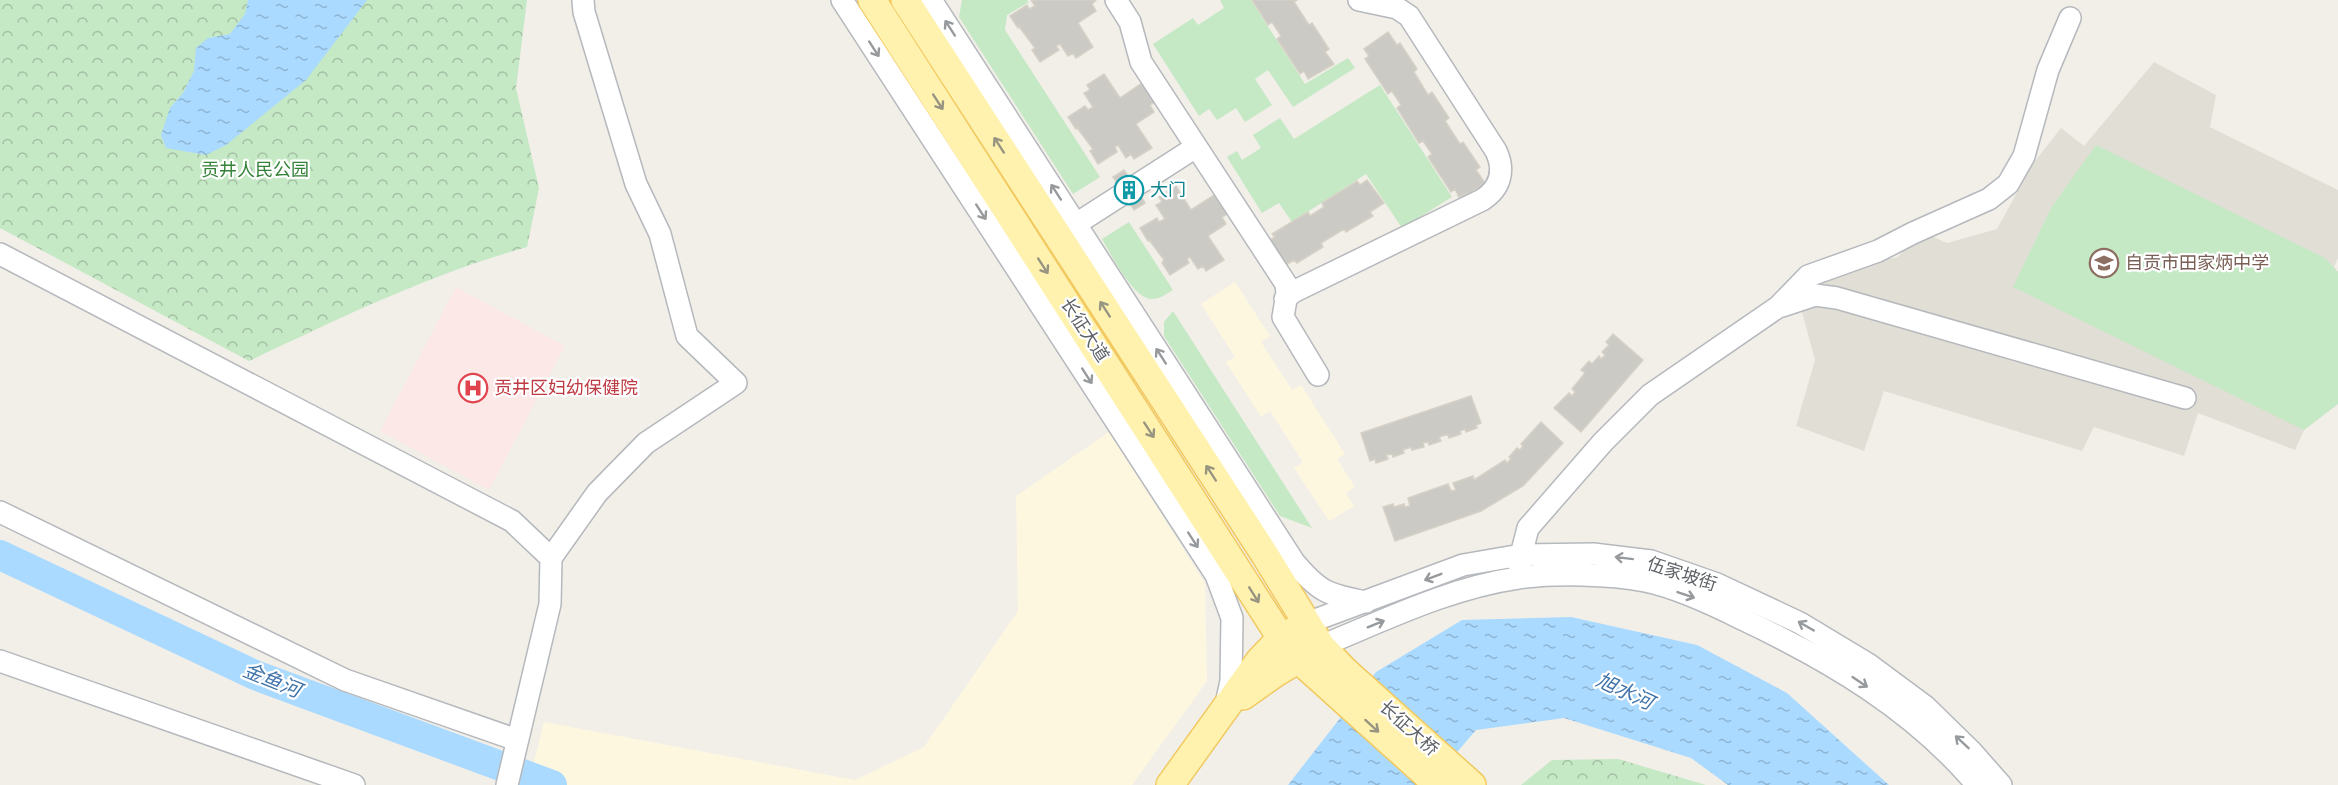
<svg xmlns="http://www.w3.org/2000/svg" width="2338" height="785" viewBox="0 0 2338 785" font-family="Signika,'Noto Sans SC',sans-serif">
	<defs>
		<pattern id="forest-crowns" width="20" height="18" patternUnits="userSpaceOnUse" patternTransform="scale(1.5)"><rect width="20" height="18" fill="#c5e8c5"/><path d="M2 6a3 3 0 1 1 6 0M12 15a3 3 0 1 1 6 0" fill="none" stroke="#a3c0a4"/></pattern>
		<pattern id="water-ripples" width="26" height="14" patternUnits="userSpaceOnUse" patternTransform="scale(1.5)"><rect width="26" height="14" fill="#aadaff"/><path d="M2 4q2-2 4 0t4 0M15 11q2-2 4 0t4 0" fill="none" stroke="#8eb4d2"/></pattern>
	</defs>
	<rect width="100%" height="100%" fill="#f1efe8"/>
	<path fill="#fef7e0" d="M1235 282 1270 336 1261 342 1292 390 1301 385 1345 454 1337 459 1355 487 1346 493 1354 506 1329 521 1294 468 1303 462 1270 411 1261 417 1226 362 1235 357 1201 304Z
		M1109 432 1205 583 1207 681 1132 785H528L544 722 855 780 924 747 1018 611 1016 496Z"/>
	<path fill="#e1ded6" d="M2154 62 2216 95 2210 127 2338 190V258L2334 267 2338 272V404L2304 430 2295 450 2198 413 2184 456 2094 427 2082 451 1884 391 1864 451 1796 426 1815 360 1798 297 1816 276 1898 257 1920 231 1947 243 1997 229 2032 165 2061 128 2084 146Z"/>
	<path fill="#fce8e6" d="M456 287 565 346 489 490 380 431Z"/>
	<path fill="#c5e8c5" d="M962 0H1027L1029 2 1007 15 1005 30 1100 177 1073 194 959 17Z
		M1220 0H1251L1305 84 1348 58 1355 68 1293 107 1268 70 1255 79 1272 105 1245 122 1236 108 1217 120 1209 109 1199 116 1153 44 1193 18 1198 25 1224 8Z
		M1380 85 1452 197 1402 228 1366 174 1292 222 1279 203 1262 213 1227 157 1237 151 1242 160 1261 148 1253 135 1280 118 1294 139Z
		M2096 145 2325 258 2338 272V404L2304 430 2013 287 2051 208Z
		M1129 222 1173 290C1166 294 1160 299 1152 299 1133 299 1111 254 1102 239Z
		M1173 311 1312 528 1280 516 1164 336V322Z"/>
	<path fill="url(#forest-crowns)" d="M0 0H527L516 88 539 188 527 247C430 274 340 318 249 361L0 228Z
		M1618 759 1706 785H1521L1552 760Z"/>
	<path fill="url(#water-ripples)" d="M248 0H367L306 80 226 145 206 155 166 148 161 135 170 108 183 93 194 71 196 48 208 38 230 34 245 14Z
		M1571 617 1697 645 1787 693 1889 785H1728L1691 758 1564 718 1476 730 1429 785H1288L1376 672 1462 620Z"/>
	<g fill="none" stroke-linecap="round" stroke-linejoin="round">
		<path stroke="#aadaff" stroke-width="30" d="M0 555 255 675 552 785"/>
	</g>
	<path fill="#cccac5" stroke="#d6d1c6" stroke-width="1.5" d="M1031 0H1096L1092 4 1096 11 1078 23 1093 47 1076 58 1073 53 1068 56 1060 44 1056 46 1059 50 1040 62 1032 50 1035 48 1020 28V26L1018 28 1010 16 1027 5 1029 9 1035 6Z
		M1252 0H1297L1294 2 1309 25 1312 23 1329 49 1325 52 1334 64 1308 79 1304 71 1300 74 1277 39 1281 36 1272 22 1268 25Z
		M1388 32 1397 45 1400 43 1417 69 1414 72 1428 95 1432 92 1449 118 1445 121 1460 144 1463 142 1480 167 1476 170 1485 183 1469 193 1459 197 1455 189 1451 192 1428 157 1432 154 1423 141 1419 143 1397 108 1401 105 1392 91 1388 94 1365 59 1369 56 1364 49Z
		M1104 74 1120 98 1142 83 1155 102 1150 105 1154 112 1136 124 1152 148 1134 159 1131 154 1126 158 1118 145 1115 147 1117 152 1098 164 1090 151 1093 149 1078 129V127L1076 129 1068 117 1085 106 1088 110 1093 107 1084 93 1090 90 1087 85Z
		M1124 170 1145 203 1134 210 1113 177Z
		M1367 180 1384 203 1370 212 1373 216 1346 232 1344 229 1321 243 1323 247 1297 263 1294 260 1281 268 1267 242 1275 237 1272 234 1308 212 1310 216 1324 207 1322 203 1357 181 1360 185Z
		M1176 186 1191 210 1214 195 1227 214 1222 217 1226 224 1208 236 1224 260 1206 271 1203 266 1198 269 1190 257 1187 259 1189 263 1170 275 1162 263 1164 260 1150 241 1151 240 1148 241 1140 228 1157 218 1159 222 1165 219 1156 205 1162 202 1159 197Z
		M1613 334 1643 360 1581 432 1554 408 1569 393 1572 396 1575 392 1572 389 1585 373 1581 370 1589 361 1592 364 1599 356 1601 359 1605 355 1602 352 1609 345 1606 342Z
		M1471 396 1481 423 1476 425 1477 428 1466 432 1465 429 1460 431 1461 434 1449 438 1448 434 1439 437 1441 441 1429 445 1428 442 1423 443 1424 447 1412 450 1411 447 1403 450 1404 453 1393 457 1392 454 1386 455 1388 459 1376 463 1375 459 1370 461 1361 433Z
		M1541 422 1563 443 1523 486 1481 511 1395 541 1383 507 1393 504 1394 507 1404 504 1405 507 1410 506 1408 498 1448 484 1451 491 1456 490 1453 483 1473 476 1474 480 1505 460 1507 463 1511 459 1509 457 1517 448 1520 450 1523 446 1521 444Z"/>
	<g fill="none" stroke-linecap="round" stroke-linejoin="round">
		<g stroke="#b5b8bc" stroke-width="24">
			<path id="minor" d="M842 0 1216 575 1232 618 1231 681 1226 704
				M931 0 1294 562C1319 592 1328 595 1366 602
				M1116 0 1130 22 1141 62 1286 284 1287 294 1283 317 1318 375
				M1076 224 1196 147
				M0 254 512 521 551 558 550 604 507 785
				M1285 299 1293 292 1482 200C1501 188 1505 170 1496 151L1409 16 1397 8 1359 0
				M1782 306 1815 295 1837 298 2185 398
				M0 512 345 680 517 740
				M551 558 597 493 646 443 736 383 687 336 660 234 636 184 584 12 583 0
				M1519 578 1521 555 1528 528 1603 442 1650 395 1778 307 1808 276 1878 251 1913 233 1989 199 2008 184 2024 156 2048 70 2070 18
				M1307 623 1463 565 1521 555 1593 554 1651 561 1717 584 1800 623 1868 664 1926 707 1971 751 2001 785
				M1321 646C1385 620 1449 588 1518 578 1555 573 1609 574 1645 581 1675 587 1714 605 1742 619 1829 660 1914 710 1977 785
				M0 661 354 785"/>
		</g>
		<g stroke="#f2c960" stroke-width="30">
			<path id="major" d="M872 0 1281 638 1298 659 1438 785
				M905 0 1265 555 1321 646 1345 671 1472 785
				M1243 696 1274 674 1314 650
				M1170 785 1260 660 1281 638 1297 629"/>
		</g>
		<use href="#minor" stroke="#fff" stroke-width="21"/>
		<use href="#major" stroke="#fff2af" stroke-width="27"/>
	</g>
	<defs><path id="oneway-shaft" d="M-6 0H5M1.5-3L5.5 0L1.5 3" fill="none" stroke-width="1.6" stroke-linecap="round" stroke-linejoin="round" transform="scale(1.5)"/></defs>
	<g stroke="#979a9d">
		<use href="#oneway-shaft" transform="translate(950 28) rotate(-123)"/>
		<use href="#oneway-shaft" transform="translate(874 49) rotate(57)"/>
		<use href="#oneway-shaft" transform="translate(1056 192) rotate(-123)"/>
		<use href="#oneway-shaft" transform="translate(981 212) rotate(57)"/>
		<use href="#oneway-shaft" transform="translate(1161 356) rotate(-123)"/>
		<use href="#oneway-shaft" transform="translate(1087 376) rotate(57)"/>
		<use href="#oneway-shaft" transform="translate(1193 540) rotate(57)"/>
		<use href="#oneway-shaft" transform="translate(1624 558) rotate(-173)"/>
		<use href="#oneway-shaft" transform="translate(1433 577) rotate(159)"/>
		<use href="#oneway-shaft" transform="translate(1686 595) rotate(19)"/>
		<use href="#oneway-shaft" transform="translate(1376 624) rotate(-22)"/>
		<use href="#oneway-shaft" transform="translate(1806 626) rotate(-150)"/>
		<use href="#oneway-shaft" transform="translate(1860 682) rotate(34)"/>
		<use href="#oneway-shaft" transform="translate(1962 742) rotate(-137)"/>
	</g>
	<g stroke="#979581">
		<use href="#oneway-shaft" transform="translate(938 102) rotate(57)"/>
		<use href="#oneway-shaft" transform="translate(999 145) rotate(-123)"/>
		<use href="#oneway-shaft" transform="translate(1043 266) rotate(57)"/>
		<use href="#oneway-shaft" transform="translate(1105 309) rotate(-123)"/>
		<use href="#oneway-shaft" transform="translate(1149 430) rotate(57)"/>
		<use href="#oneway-shaft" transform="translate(1211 473) rotate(-123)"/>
		<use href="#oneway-shaft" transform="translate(1254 595) rotate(58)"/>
		<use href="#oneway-shaft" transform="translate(1372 726) rotate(42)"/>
	</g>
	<defs>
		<g id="building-ring" transform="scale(1.5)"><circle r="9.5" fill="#fff" stroke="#0f9aa8" stroke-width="1.5"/><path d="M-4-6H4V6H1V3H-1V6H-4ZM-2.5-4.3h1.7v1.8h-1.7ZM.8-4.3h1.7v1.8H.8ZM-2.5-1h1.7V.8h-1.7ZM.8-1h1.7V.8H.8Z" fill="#0f9aa8"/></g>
		<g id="school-ring" transform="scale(1.5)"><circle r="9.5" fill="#fff" stroke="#8d6e63" stroke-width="1.5"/><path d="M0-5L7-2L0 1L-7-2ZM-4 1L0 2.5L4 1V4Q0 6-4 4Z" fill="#8d6e63"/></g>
		<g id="hospital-ring" transform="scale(1.5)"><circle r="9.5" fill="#fff" stroke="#e0444e" stroke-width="1.5"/><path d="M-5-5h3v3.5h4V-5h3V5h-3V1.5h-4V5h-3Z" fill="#e0444e"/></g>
	</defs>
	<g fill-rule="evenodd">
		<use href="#building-ring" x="1129" y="190"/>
		<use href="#school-ring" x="2104" y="263"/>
		<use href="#hospital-ring" x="473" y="388"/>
	</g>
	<g text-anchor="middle" stroke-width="4.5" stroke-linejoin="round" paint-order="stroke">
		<g font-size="18" fill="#348238" stroke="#fff">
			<text x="255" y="176">贡井人民公园</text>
		</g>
		<g font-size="18" fill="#0d838f" stroke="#fff" text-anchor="start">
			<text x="1150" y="196">大门</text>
		</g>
		<g font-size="18" fill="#785e54" stroke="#fff" text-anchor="start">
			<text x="2125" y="269">自贡市田家炳中学</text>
		</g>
		<g font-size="18" fill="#5f6368" stroke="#fff">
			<text transform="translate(1085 330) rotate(57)" y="6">长征大道</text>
			<text transform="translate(1682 574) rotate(18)" y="6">伍家坡街</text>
			<text transform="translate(1409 728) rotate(42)" y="6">长征大桥</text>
		</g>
		<g font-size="18" fill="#be3a42" stroke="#fff" text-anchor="start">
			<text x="494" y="394">贡井区妇幼保健院</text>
		</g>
		<g font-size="20" font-style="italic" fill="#4174aa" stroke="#fff">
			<text transform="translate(272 680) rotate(22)" y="7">金鱼河</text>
			<text transform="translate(1625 691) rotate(25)" y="7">旭水河</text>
		</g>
	</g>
</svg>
